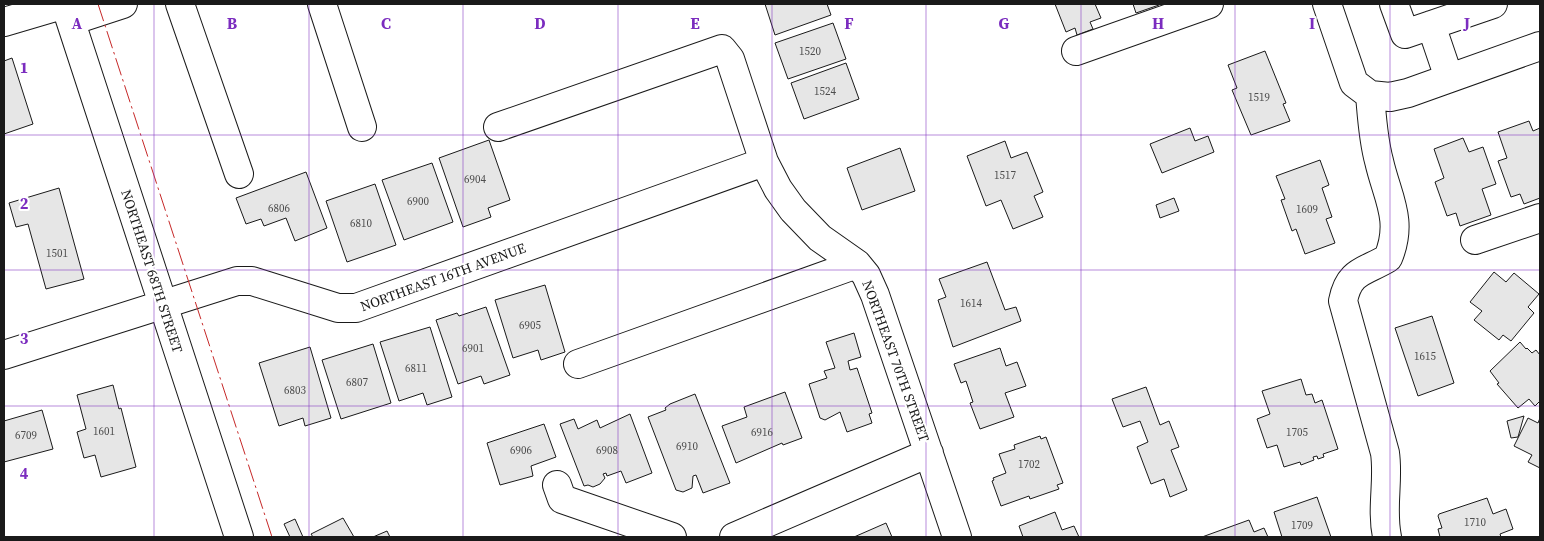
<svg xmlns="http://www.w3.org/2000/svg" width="1544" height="541" viewBox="0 0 1544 541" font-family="'Source Serif 4',serif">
	<rect width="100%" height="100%" fill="#fff"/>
	<path fill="#e6e6e6" stroke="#1a1a1a" d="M765 4H827L831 15 775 35Z
		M1055 4H1095L1101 18 1090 22 1093 29 1077 35 1075 28 1066 32Z
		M1133 4H1158L1159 5 1136 13Z
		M833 23 846 59 788 79 775 43Z
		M1265 51 1286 103 1283 104 1290 121 1251 135 1232 90 1237 88 1228 65Z
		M12 58 33 124 4 134V61Z
		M846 63 859 99 804 119 791 83Z
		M1529 121 1533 131 1540 128V198L1524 204 1520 194 1511 197 1498 161 1507 158 1498 132Z
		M1190 128 1195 141 1208 136 1214 152 1162 173 1150 144Z
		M1463 138 1469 152 1483 147 1496 184 1482 189 1491 215 1460 226 1456 213 1447 216 1435 182 1444 178 1434 149Z
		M489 140 510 200 488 208 491 217 463 227 439 158Z
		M1005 141 1011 158 1027 152 1043 192 1034 196 1043 217 1013 229 1001 200 986 206 967 156Z
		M900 148 915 191 862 210 847 168Z
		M1320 160 1329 185 1322 188 1332 217 1326 219 1335 243 1305 254 1296 229 1292 231 1281 200 1285 199 1276 176Z
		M432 163 453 222 404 240 382 180Z
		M306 172 327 228 295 241 286 218 264 226 261 219 246 224 236 198Z
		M375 184 396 245 347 262 326 201Z
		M59 188 84 279 46 289 28 224 16 227 9 203Z
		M1174 198 1179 211 1160 218 1156 205Z
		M987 262 1005 310 1016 307 1021 321 953 347 938 300 946 297 939 279Z
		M1494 272 1506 282 1514 273 1539 294 1528 307 1534 313 1511 341 1503 335 1499 340 1474 320 1482 311 1470 302Z
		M545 285 565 352 541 360 538 350 513 358 495 300Z
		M486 307 510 375 484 384 481 376 458 384 436 320 457 313 459 316Z
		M1432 316 1454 383 1418 396 1395 328Z
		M430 327 452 397 427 405 423 393 399 401 380 342Z
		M854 333 861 357 848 361 850 370 857 368 872 413 869 414 872 423 847 432 840 412 825 420 820 418 809 384 827 378 824 371 835 368 826 342Z
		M1520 342 1526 349 1527 348 1532 353 1536 350 1540 355V401L1535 406 1529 399 1518 408 1497 384 1499 383 1490 371Z
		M373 344 391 403 341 419 322 360Z
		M310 347 331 418 305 426 303 418 279 426 259 363Z
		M1000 348 1006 366 1017 362 1026 386 1005 393 1014 417 980 429 970 403 973 402 966 381 961 383 954 364Z
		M1301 379 1306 395 1312 394 1315 403 1322 400 1338 449 1323 454 1324 457 1318 459 1317 456 1313 457 1314 460 1301 465 1300 462 1284 467 1277 445 1267 448 1257 419 1270 414 1262 391Z
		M113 385 119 409 121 408 136 467 101 477 95 455 84 458 77 432 86 429 77 395Z
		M1146 387 1160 425 1169 421 1179 447 1171 450 1187 490 1170 497 1164 479 1151 484 1137 447 1148 442 1140 421 1123 427 1112 399Z
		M785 392 802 438 783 445 782 443 736 463 722 426 747 417 744 407Z
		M695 394 730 483 703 493 696 475 693 476 692 488 683 492 676 490 648 417 666 410 665 408 670 404Z
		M42 410 53 449 4 462V421Z
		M630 414 652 473 626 483 621 471 607 476 606 473 603 474 605 478 600 484 593 487 588 485 584 486 560 424 574 419 578 429 597 420 600 428Z
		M1524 416 1518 437 1511 438 1507 421Z
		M1528 418 1538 423 1540 418V468L1528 462 1532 455 1514 446Z
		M544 424 556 457 531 466 533 476 500 485 487 443Z
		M1040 436 1041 439 1046 437 1063 483 1057 485 1059 489 1030 499 1029 496 1001 506 992 481 994 480 993 478 1006 473 999 454 1015 449 1014 445Z
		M1317 497 1331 537H1282L1274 512Z
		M1487 498 1493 514 1506 509 1513 529 1500 534 1501 537H1440L1438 529 1442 528 1438 516 1439 514Z
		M1055 512 1062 530 1074 526 1079 537H1023L1019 526Z
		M343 518 354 537H313L311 534Z
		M295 519 303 537H290L284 524Z
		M1249 520 1254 532 1264 528 1268 537H1202Z
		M886 523 892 537H854Z
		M387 531 390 537H373Z"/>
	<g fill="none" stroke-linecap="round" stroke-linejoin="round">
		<g stroke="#1a1a1a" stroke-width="30">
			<path id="minor" d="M65 4 239 537
				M180 4 239 174
				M322 4 362 127
				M1327 4 1354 83 1370 95C1372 117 1373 139 1379 161 1387 197 1404 220 1388 258 1365 272 1349 270 1343 301L1385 453C1389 481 1381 508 1387 537
				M1394 4 1405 34 1493 4
				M71 21 123 4
				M4 22 65 4
				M1431 25 1449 78
				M1076 51 1209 4
				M1370 95 1390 97 1408 93 1540 46
				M498 127 722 49 730 59 764 162 778 189 793 210 820 238 857 264 866 275 875 295 957 537
				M1475 240 1540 218
				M4 355 237 281H252L338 308H356L764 162
				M578 364 857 264
				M557 485 562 499 672 537
				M734 537 929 453"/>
		</g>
		<use href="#minor" stroke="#fff" stroke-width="28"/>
		<path stroke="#c62828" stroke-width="1" stroke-dasharray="18 4 2.5 4" stroke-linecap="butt" d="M98 4 272 537"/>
	</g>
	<path fill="none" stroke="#7b2cbf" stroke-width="1" stroke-opacity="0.55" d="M154 4V537M309 4V537M463 4V537M618 4V537M772 4V537M926 4V537M1081 4V537M1235 4V537M1390 4V537M4 135H1540M4 270H1540M4 406H1540"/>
	<g text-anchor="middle" stroke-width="4" stroke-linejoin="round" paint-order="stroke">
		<g font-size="11" fill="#4d4d4d">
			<text x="810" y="55">1520</text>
			<text x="825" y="95">1524</text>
			<text x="1259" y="101">1519</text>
			<text x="1005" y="179">1517</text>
			<text x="475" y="183">6904</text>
			<text x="418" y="205">6900</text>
			<text x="279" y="212">6806</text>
			<text x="1307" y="213">1609</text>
			<text x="361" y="227">6810</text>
			<text x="57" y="257">1501</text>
			<text x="971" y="307">1614</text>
			<text x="530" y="329">6905</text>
			<text x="473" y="352">6901</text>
			<text x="1425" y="360">1615</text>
			<text x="416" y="372">6811</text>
			<text x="357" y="386">6807</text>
			<text x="295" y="394">6803</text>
			<text x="104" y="435">1601</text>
			<text x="762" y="436">6916</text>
			<text x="1297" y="436">1705</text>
			<text x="26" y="439">6709</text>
			<text x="687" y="450">6910</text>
			<text x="521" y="454">6906</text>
			<text x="607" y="454">6908</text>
			<text x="1029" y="468">1702</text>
			<text x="1475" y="526">1710</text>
			<text x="1302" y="529">1709</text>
		</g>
		<g font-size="14" fill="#1a1a1a" stroke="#fff">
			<text transform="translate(152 271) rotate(72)" y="5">NORTHEAST 68TH STREET</text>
			<text transform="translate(443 277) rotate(-20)" y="5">NORTHEAST 16TH AVENUE</text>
			<text transform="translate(896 361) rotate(70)" y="5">NORTHEAST 70TH STREET</text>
		</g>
	</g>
	<g font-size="16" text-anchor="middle" font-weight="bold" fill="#7b2cbf" stroke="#fff" stroke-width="4" stroke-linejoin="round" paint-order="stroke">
		<text x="77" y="29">A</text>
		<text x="232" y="29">B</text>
		<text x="386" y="29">C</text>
		<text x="540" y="29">D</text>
		<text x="695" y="29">E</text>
		<text x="849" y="29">F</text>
		<text x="1004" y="29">G</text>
		<text x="1158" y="29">H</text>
		<text x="1312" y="29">I</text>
		<text x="1467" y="29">J</text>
		<text x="24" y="73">1</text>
		<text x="24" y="209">2</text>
		<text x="24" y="344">3</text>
		<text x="24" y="479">4</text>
	</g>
	<rect width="1544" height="541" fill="none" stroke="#1a1a1a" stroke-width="10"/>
</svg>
